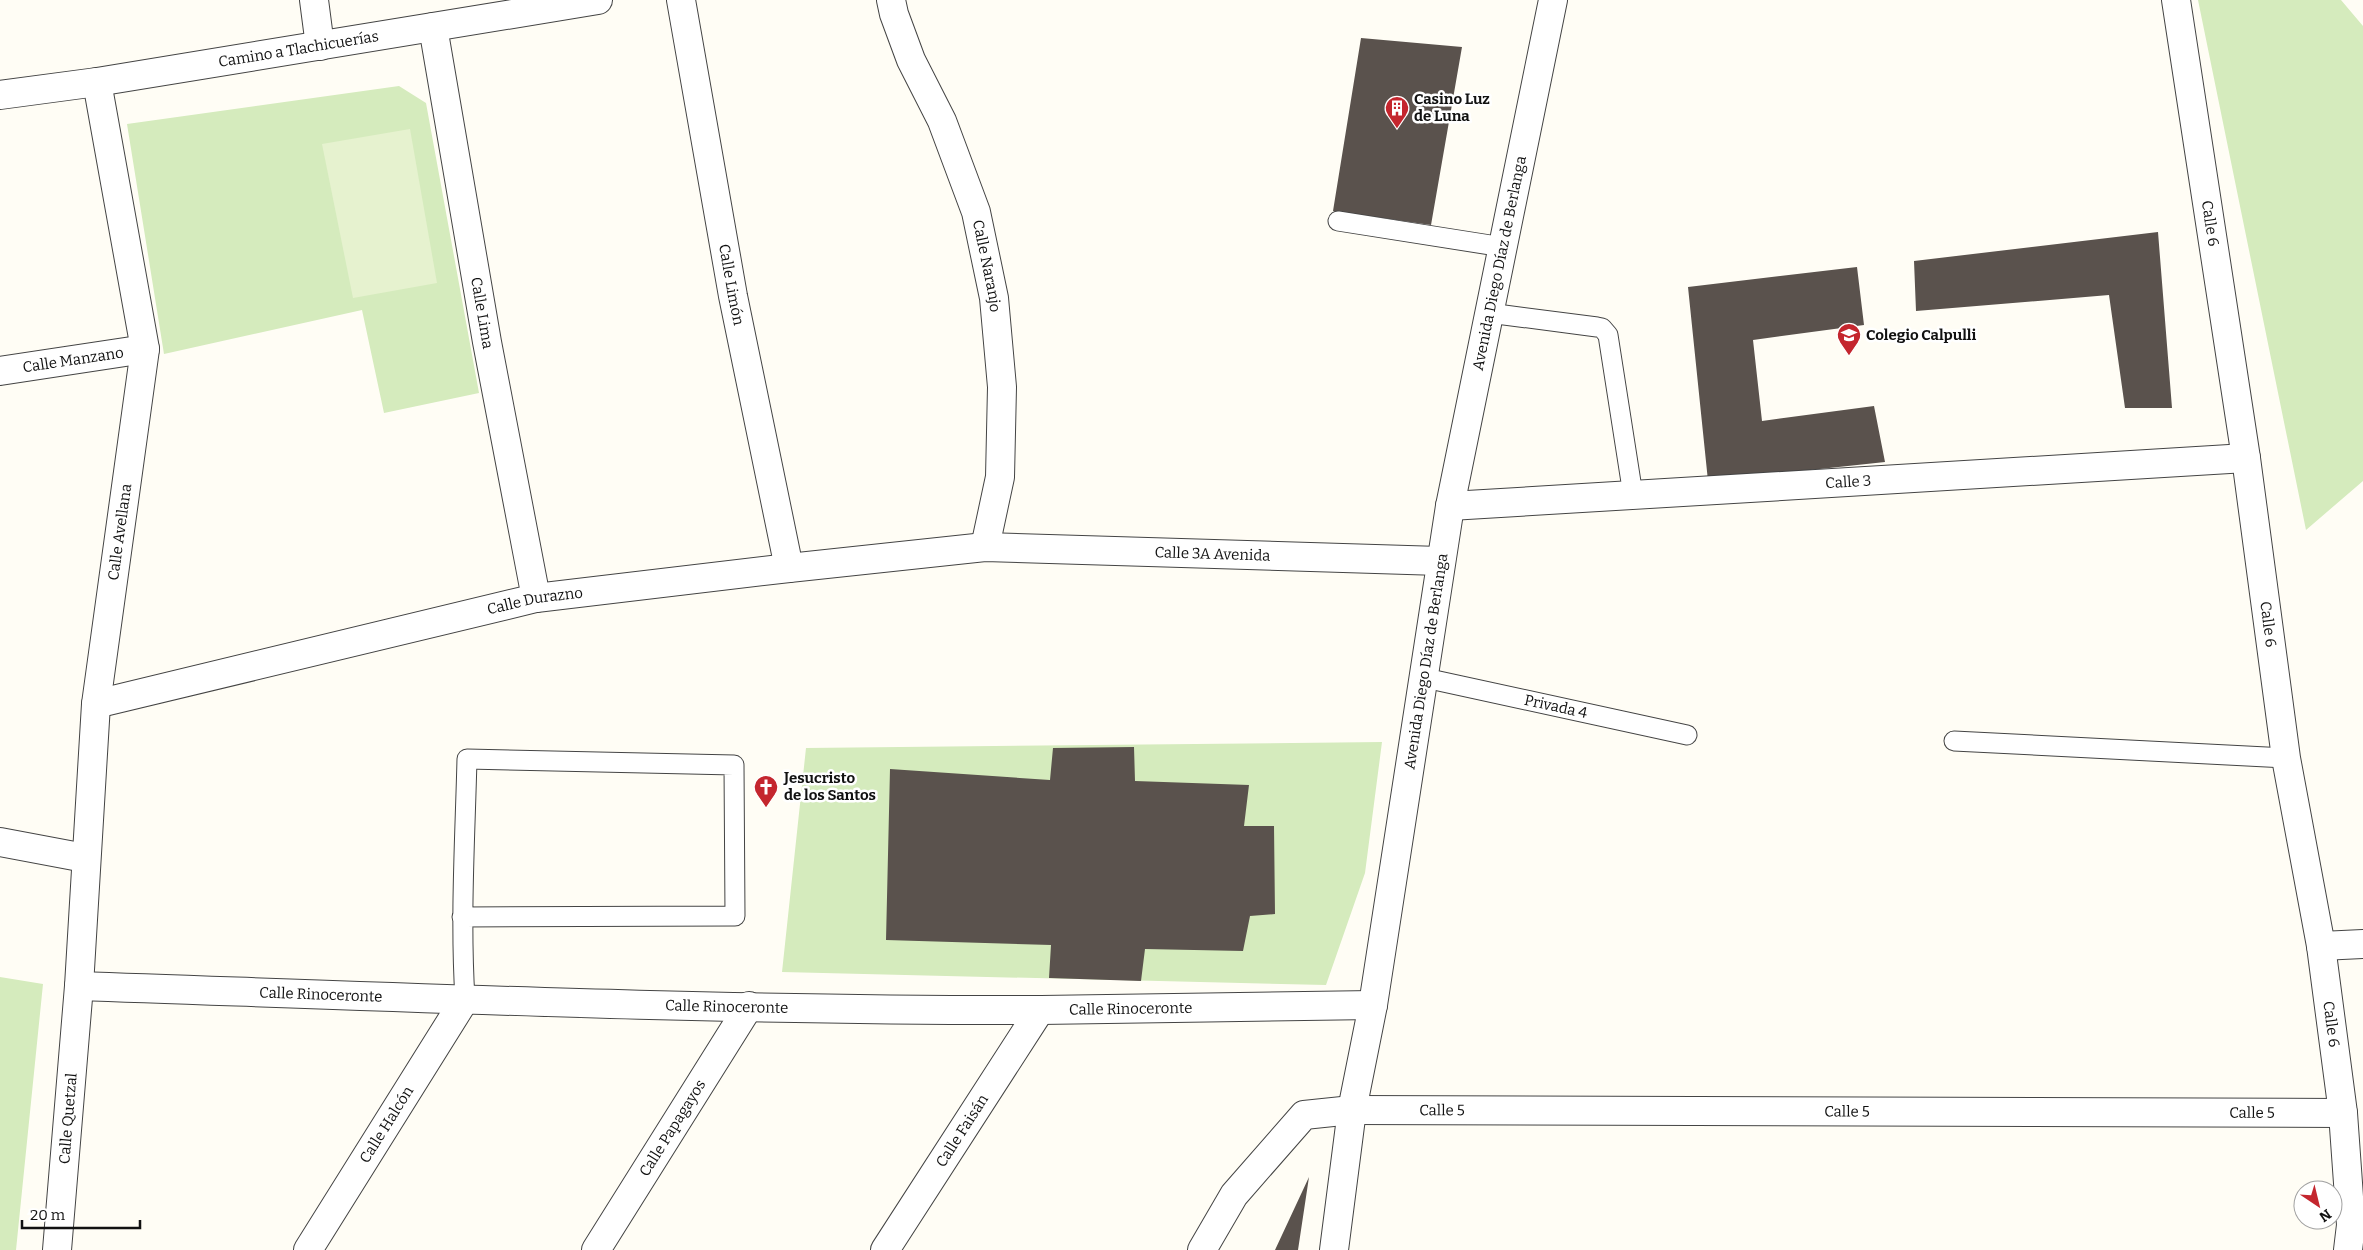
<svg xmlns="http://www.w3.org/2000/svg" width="2363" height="1250" viewBox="0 0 2363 1250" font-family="Bitter,serif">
	<rect width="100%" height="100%" fill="#fffdf5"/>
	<path fill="#d5ebbd" d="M2198 0H2341L2363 26V481L2306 530Z
		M399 86 426 103 479 393 384 413 362 310 164 354 127 124Z
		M1382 742 1365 873 1326 985 782 972 806 748Z
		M0 977 43 984 16 1250H0Z"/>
	<path fill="#e6f2cf" d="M410 129 437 283 353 298 322 144Z"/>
	<path fill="#5a524d" d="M1361 38 1462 47 1431 225 1333 211Z
		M2158 232 2172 408H2125L2109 295 1916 311 1914 261Z
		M1857 267 1864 325 1753 340 1762 421 1874 406 1885 462 1708 481 1688 287Z
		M1134 747 1135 781 1249 785 1244 826H1274L1275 914 1250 916 1243 951 1145 949 1141 981 1049 978 1051 945 886 940 890 769 1050 780 1053 748Z
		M1309 1177 1298 1250H1275Z"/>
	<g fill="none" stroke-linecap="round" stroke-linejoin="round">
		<g stroke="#444" stroke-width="21">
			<g id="service">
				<path d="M1338 221 1503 247"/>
				<path d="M1489 313 1597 327 1602 328 1608 335 1633 495"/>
				<path id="s1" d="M1425 678 1687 735"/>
				<path d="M1954 741 2286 758"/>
				<path d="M462 917 735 916 734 765 467 759C465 839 460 919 465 999"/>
			</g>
		</g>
		<g stroke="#444" stroke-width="30">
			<g id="minor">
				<path d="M314 0 320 46"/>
				<path id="s2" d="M681 0 733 296 789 568"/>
				<path id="s3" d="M891 0 894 14 911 60 942 121 976 212 994 298 1002 387 1000 477 985 547"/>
				<path id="s4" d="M2176 0 2246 458 2286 758 2321 946 2343 1113 2351 1225 2348 1250"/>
				<path id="s5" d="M433 27 487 342 536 598"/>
				<path id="s6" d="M0 371 145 349"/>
				<path id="s7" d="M1450 506 2246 458"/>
				<path id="s8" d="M96 704 536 598 789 568 985 547 1440 561"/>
				<path d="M0 842 85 858"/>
				<path d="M2321 946 2363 944"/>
				<path id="s9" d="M79 986C399 997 721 1011 1041 1010 1152 1009 1262 1006 1373 1005"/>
				<path id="s10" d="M1352 1110 2343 1113"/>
				<path id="s11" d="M57 1250 79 986 96 704 145 349 97 82"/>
				<path id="s12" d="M308 1250 465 999"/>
				<path id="s13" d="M596 1250 749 1006"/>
				<path id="s14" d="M885 1250 1040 1010"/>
			</g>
		</g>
		<g stroke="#444" stroke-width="30">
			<g id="tertiary">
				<path id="s15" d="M0 95 97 82 598 0"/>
				<path d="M1202 1250 1234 1195 1304 1115 1352 1110"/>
				<path id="s16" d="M1334 1250 1352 1110 1373 1005 1450 506 1553 0"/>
			</g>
		</g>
		<use href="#service" stroke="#fff" stroke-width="19"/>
		<use href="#minor" stroke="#fff" stroke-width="28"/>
		<use href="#tertiary" stroke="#fff" stroke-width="28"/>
	</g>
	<defs>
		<g id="building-pin" transform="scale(1.25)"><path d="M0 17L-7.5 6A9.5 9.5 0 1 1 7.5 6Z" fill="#c4262e" stroke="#fff"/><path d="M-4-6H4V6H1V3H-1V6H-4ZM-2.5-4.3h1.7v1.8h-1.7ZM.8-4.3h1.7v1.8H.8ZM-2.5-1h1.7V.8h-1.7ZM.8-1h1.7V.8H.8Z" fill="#fff"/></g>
		<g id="school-pin" transform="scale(1.25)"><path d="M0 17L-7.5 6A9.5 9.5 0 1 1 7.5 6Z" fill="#c4262e" stroke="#fff"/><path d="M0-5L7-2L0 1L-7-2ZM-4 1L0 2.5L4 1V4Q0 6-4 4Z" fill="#fff"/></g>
		<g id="church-pin" transform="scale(1.25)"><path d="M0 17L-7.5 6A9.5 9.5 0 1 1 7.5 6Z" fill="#c4262e" stroke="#fff"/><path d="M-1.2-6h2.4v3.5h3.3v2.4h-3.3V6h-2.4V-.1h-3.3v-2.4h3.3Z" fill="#fff"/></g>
	</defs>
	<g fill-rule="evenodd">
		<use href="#building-pin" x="1397" y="108"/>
		<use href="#school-pin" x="1849" y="335"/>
		<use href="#church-pin" x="766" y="787"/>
	</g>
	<g text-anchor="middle" stroke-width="5" stroke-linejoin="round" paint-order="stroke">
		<g font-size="15" fill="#111" stroke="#fff">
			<text dy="5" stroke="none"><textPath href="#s15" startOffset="302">Camino a Tlachicuerías</textPath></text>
			<text dy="5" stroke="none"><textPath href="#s4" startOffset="226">Calle 6</textPath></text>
			<text dy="5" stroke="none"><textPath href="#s16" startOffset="1001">Avenida Diego Díaz de Berlanga</textPath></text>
			<text dy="5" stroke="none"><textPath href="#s3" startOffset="284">Calle Naranjo</textPath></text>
			<text dy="5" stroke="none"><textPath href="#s2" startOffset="289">Calle Limón</textPath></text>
			<text dy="5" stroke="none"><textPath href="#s5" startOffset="290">Calle Lima</textPath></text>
			<text dy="5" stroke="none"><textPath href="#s6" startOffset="74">Calle Manzano</textPath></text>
			<text dy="5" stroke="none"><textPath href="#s7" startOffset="399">Calle 3</textPath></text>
			<text dy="5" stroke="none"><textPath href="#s11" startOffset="721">Calle Avellana</textPath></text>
			<text dy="5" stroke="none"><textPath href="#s8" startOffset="1132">Calle 3A Avenida</textPath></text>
			<text dy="5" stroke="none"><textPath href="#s8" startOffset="451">Calle Durazno</textPath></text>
			<text dy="5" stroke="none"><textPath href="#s4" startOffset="631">Calle 6</textPath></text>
			<text dy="5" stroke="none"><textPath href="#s16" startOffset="596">Avenida Diego Díaz de Berlanga</textPath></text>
			<text dy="5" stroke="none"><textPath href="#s1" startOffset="134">Privada 4</textPath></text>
			<text dy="5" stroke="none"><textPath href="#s9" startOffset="242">Calle Rinoceronte</textPath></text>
			<text dy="5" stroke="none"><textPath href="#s9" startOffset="648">Calle Rinoceronte</textPath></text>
			<text dy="5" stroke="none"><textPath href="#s9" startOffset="1052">Calle Rinoceronte</textPath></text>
			<text dy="5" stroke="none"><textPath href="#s4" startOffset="1036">Calle 6</textPath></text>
			<text dy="5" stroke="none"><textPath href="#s10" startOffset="90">Calle 5</textPath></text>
			<text dy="5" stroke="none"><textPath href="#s10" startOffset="495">Calle 5</textPath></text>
			<text dy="5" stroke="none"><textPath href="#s10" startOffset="900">Calle 5</textPath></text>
			<text dy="5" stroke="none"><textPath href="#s11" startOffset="132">Calle Quetzal</textPath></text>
			<text dy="5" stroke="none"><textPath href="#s12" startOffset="148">Calle Halcón</textPath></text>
			<text dy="5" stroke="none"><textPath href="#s13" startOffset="144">Calle Papagayos</textPath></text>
			<text dy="5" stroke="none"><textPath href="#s14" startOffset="142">Calle Faisán</textPath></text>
		</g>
		<g font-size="15" font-weight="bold" fill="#111" stroke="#fff" text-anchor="start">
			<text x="1414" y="104">Casino Luz<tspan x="1414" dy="17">de Luna</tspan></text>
			<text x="1866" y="340">Colegio Calpulli</text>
			<text x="784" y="783">Jesucristo<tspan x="784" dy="17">de los Santos</tspan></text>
		</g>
	</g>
	<g transform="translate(2318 1205) rotate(145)"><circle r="24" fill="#ffffff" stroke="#a0a0a0"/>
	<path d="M0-4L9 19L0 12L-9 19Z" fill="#c4262e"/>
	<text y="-8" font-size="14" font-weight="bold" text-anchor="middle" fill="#111111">N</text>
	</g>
	<path d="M22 1220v8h118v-8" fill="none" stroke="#111111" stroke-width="2.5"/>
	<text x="30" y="1220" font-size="15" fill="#111111" stroke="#ffffff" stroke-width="4" paint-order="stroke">20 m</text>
</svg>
